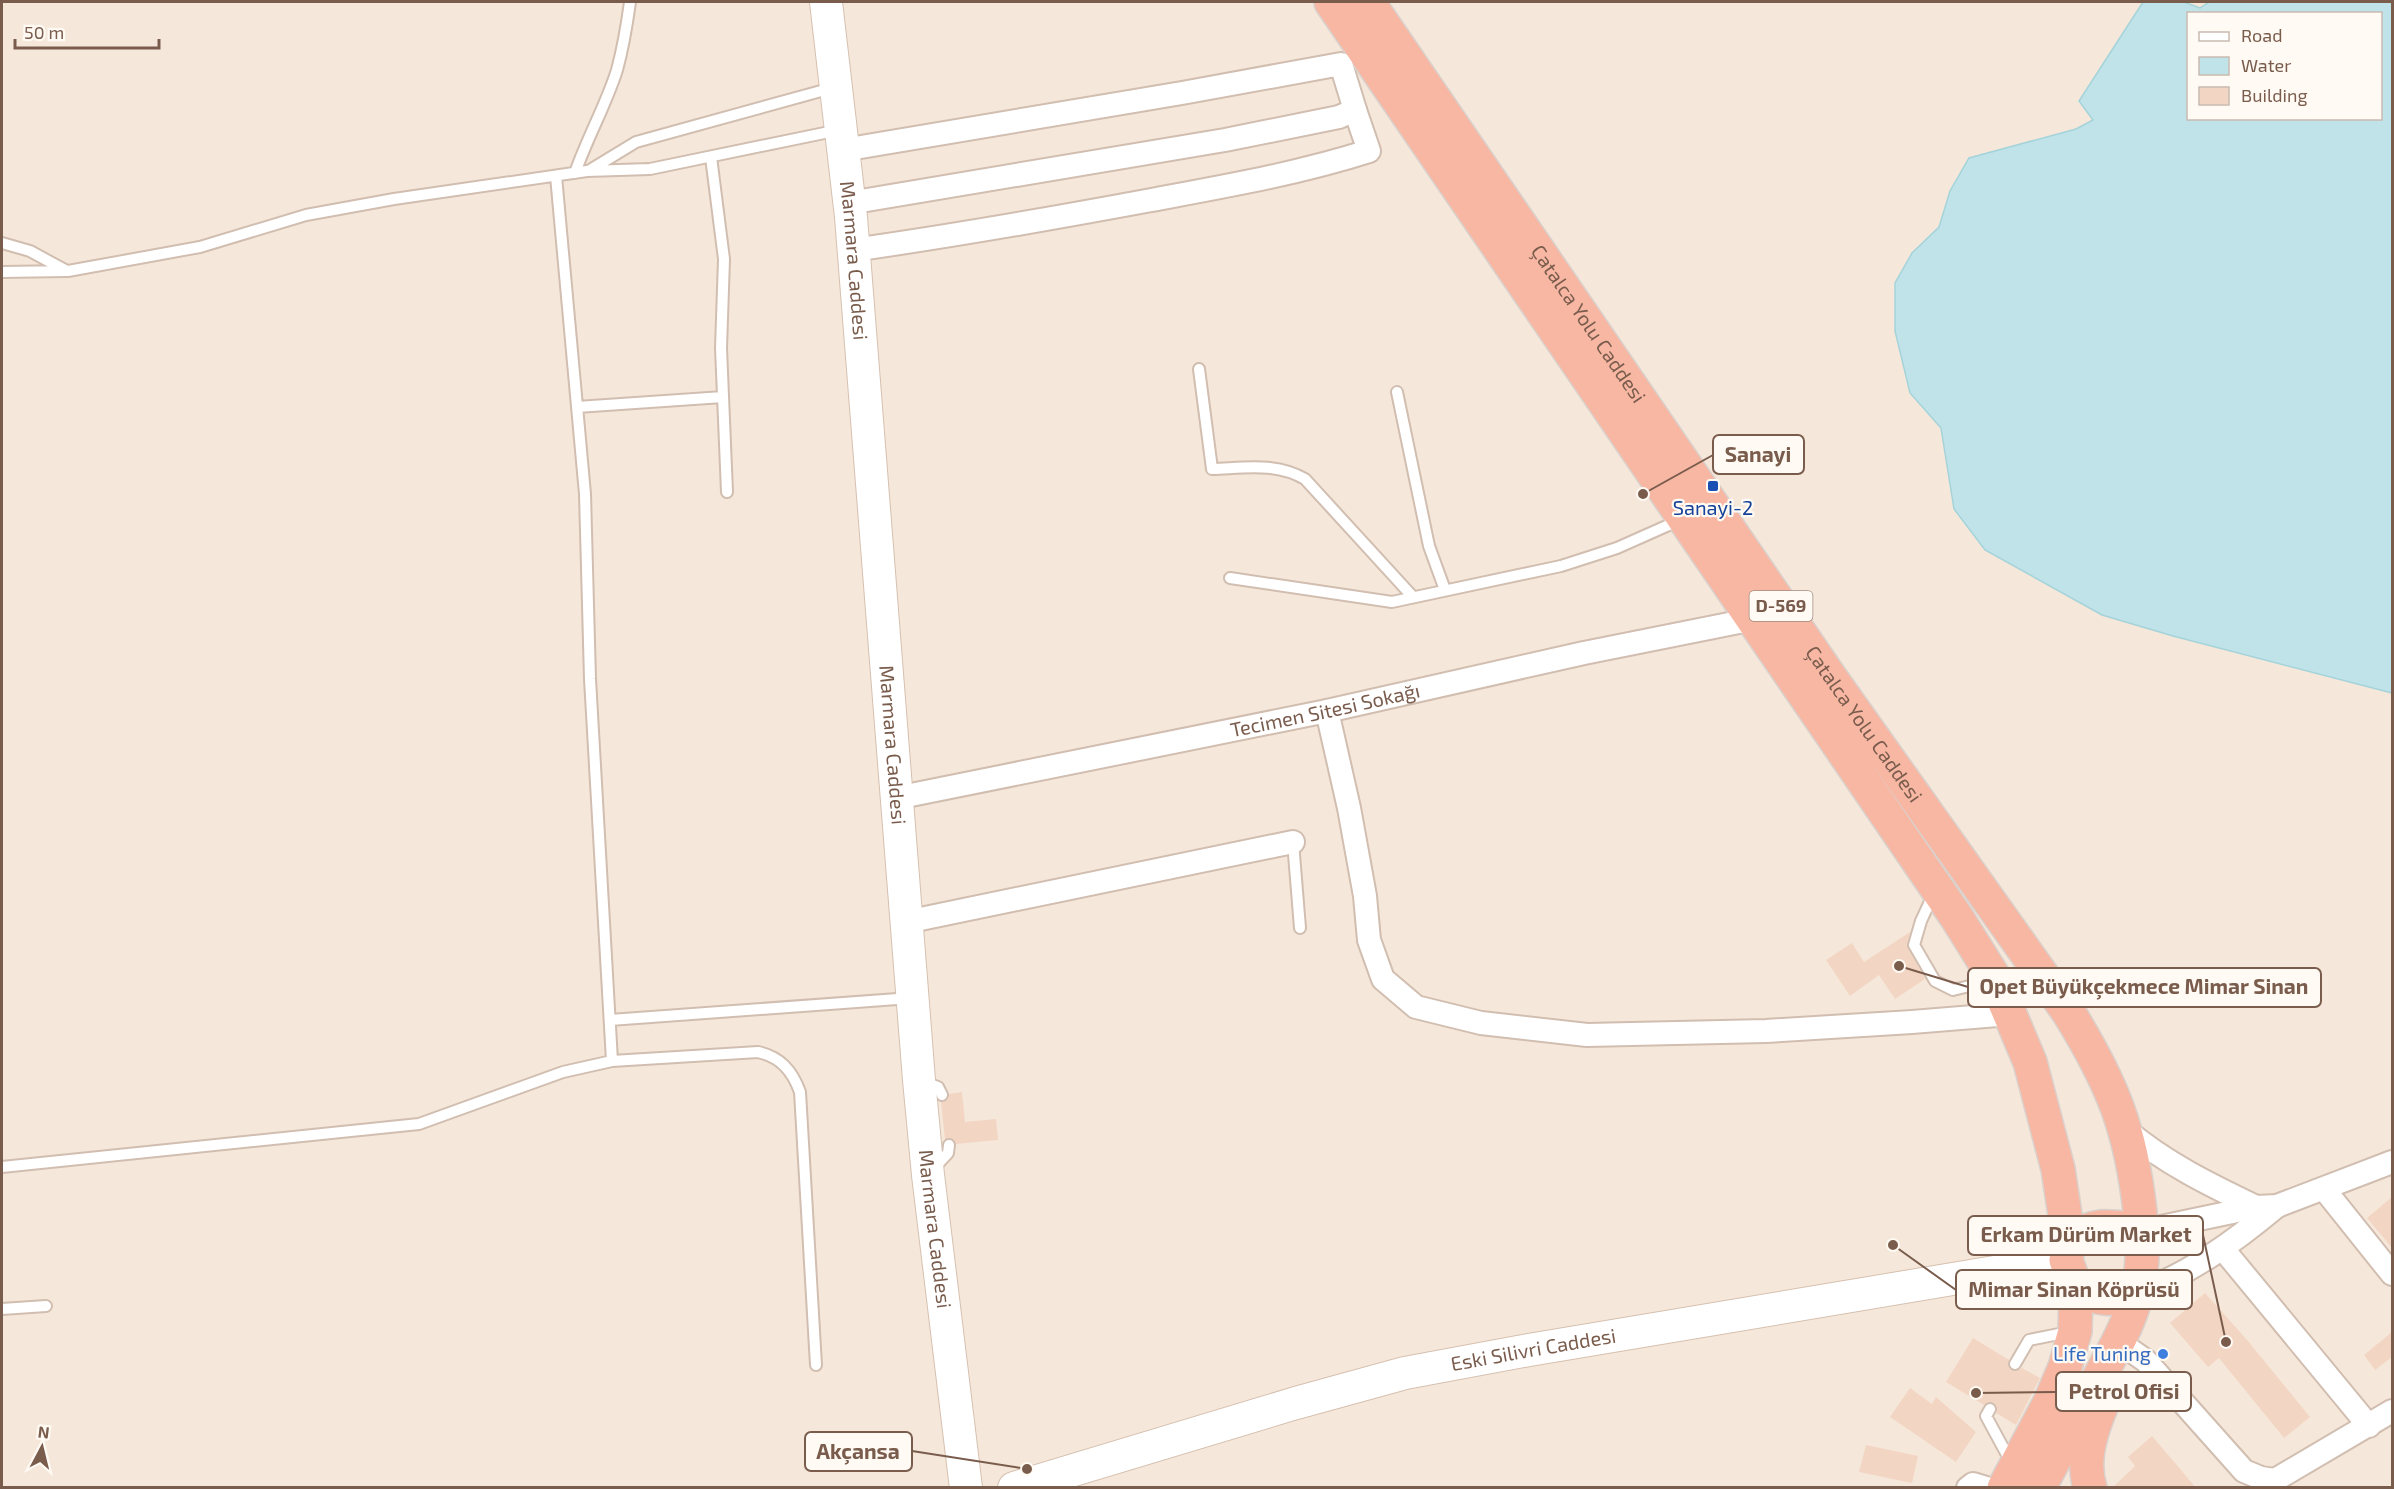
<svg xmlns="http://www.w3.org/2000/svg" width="2394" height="1489" viewBox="0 0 2394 1489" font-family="'Exo 2',sans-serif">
	<rect width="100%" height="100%" fill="#fdf6ec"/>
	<path fill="#f5e8da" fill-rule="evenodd" d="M2 2H2392V1487H2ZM2188 14H2380V118H2188Z"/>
	<path fill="#bfe3e8" stroke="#a5d3da" stroke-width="1.5" fill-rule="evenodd" d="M2143 2H2184L2200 8 2209 2H2392V693L2173 636 2102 615 1985 550 1954 509 1941 428 1910 393 1895 331V283L1912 253 1939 227 1950 191 1969 158 2076 129 2093 120 2079 101ZM2188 14H2380V118H2188Z"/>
	<path fill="#f3d5c3" d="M1910 932 1907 946 1925 979 1895 999 1879 975 1850 996 1826 960 1852 943 1864 962Z
		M962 1092 965 1122 996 1119 998 1140 956 1144 953 1139H945L941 1102 948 1100 949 1094Z
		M2392 1197V1248L2367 1218Z
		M2205 1293 2248 1341 2310 1417 2284 1438 2219 1358 2208 1367 2170 1323Z
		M2392 1332V1357L2375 1370 2364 1355Z
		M1973 1338 2009 1360 2008 1365 2011 1370 2016 1371 2022 1368 2040 1378 2016 1425 1996 1413 1997 1408 1994 1403 1989 1402 1984 1405 1946 1382Z
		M1910 1388 1932 1404 1936 1397 1976 1432 1956 1462 1890 1417Z
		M2152 1436 2176 1464 2196 1488H2112L2135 1466 2128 1457Z
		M1866 1445 1918 1456 1912 1483 1859 1472Z"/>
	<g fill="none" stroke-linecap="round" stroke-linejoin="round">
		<g stroke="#d1beb0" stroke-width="14">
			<path id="lane" d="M711 157 724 259 721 348 727 492
				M590 170 636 142 832 88
				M575 173C587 138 606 105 617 70 623 48 627 24 630 2
				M556 176 585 494 590 679 612 1061
				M2 243 30 251 65 270
				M2 272 68 271 200 247 306 215 394 199 587 171 650 169 839 130
				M1199 369 1212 469C1244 468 1276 462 1305 479L1413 597
				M1397 392 1429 546 1445 590
				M577 407 723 397
				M1230 578 1392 602 1561 566 1617 548 1680 520
				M1293 842 1300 928
				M1934 893 1921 921 1914 945 1935 981 1953 990 1990 981
				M610 1020 911 998
				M921 1081 938 1087 942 1095
				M2 1167 419 1124 563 1072 612 1061 758 1052C780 1057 792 1070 800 1092L816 1365
				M934 1168 948 1153 949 1145
				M2 1309 46 1306
				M2015 1364 2029 1340 2069 1332
				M1990 1409 1986 1416 2012 1464"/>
		</g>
		<g stroke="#d1beb0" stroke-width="26">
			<g id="street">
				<path d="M843 150 1182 93 1341 64 1355 110 1339 117 1225 140 849 203"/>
				<path d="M853 250C951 236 1049 219 1146 201 1221 187 1297 174 1369 151L1355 110"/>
				<path d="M1327 711 1349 808 1365 896 1369 940 1383 979 1416 1007 1481 1023 1587 1035 1766 1031 1912 1022 2010 1014"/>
				<path id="s1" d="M896 798 1327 711 1584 653 1754 619"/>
				<path d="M906 922 1293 842"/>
				<path d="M2126 1130C2165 1163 2210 1185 2256 1207"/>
				<path d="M2324 1189 2392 1274"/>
				<path d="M2142 1231 2256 1207 2277 1206 2392 1162"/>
				<path d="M2223 1249 2369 1426"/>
				<path d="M2137 1293C2190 1274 2235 1241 2277 1206"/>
				<path d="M2119 1342 2146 1361 2244 1471 2261 1478 2275 1480 2392 1411"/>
				<path d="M1968 1488 1973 1484 1986 1488"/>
			</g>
		</g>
		<g stroke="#d6c0b0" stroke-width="34">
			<g id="secondary">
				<path id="s2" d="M826 2 851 217 919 1080 928 1175 966 1488"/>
				<path id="s3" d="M1014 1488 1296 1403 1405 1373 1529 1350 2066 1260"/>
			</g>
		</g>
		<g stroke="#dad1cd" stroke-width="36">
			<g id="highway">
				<path d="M1331 2 1957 918 1995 979 2030 1062 2058 1169 2069 1241 2066 1260 2076 1288 2075 1331 2065 1367 2050 1402 2004 1488"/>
				<path id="s4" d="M1368 2 1830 677 2069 1013C2112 1083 2131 1129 2140 1212 2143 1238 2144 1267 2137 1293 2130 1322 2114 1350 2100 1376 2080 1413 2059 1450 2039 1488"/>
				<path d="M2069 1241C2095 1221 2111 1226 2142 1231"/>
				<path d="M2076 1288C2101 1301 2110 1301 2137 1293"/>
				<path d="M2090 1488C2081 1459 2092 1428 2103 1402"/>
			</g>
		</g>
		<use href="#lane" stroke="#fff" stroke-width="10"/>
		<use href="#street" stroke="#fff" stroke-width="22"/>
		<use href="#secondary" stroke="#fff" stroke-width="32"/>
		<use href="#highway" stroke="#f7b7a3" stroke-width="33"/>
	</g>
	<rect fill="#1a4fb4" stroke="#fffaf3" stroke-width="2" x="1707" y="480" width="12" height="12" rx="3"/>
	<circle fill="#3f7fe0" stroke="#fffaf3" stroke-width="2" cx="2163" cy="1354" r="6"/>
	<g text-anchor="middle" stroke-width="4.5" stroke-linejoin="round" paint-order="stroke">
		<rect fill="#fffaf3" stroke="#a28b7f" stroke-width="1.5" x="1749.5" y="591" width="63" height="30" rx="4.5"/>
		<g font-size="18" font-weight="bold" fill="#7a5c4d">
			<text x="1781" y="612">D-569</text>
		</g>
		<g font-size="20" fill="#7a5c4d" stroke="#fffaf3">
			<text dy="7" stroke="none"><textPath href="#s2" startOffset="260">Marmara Caddesi</textPath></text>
			<text dy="7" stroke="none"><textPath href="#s4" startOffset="390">Çatalca Yolu Caddesi</textPath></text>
			<text dy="7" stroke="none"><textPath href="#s1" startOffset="438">Tecimen Sitesi Sokağı</textPath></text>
			<text dy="7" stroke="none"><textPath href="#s4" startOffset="876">Çatalca Yolu Caddesi</textPath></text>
			<text dy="7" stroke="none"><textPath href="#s2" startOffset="746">Marmara Caddesi</textPath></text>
			<text dy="7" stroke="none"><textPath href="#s2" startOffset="1232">Marmara Caddesi</textPath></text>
			<text dy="7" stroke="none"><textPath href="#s3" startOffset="538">Eski Silivri Caddesi</textPath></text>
		</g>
		<g font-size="20" fill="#164399" stroke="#fffaf3">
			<text x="1713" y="515">Sanayi-2</text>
		</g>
		<g font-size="20" fill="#366cbe" stroke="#fffaf3" text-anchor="end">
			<text x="2151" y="1361">Life Tuning</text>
		</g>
	</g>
	<path fill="none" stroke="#7a5c4d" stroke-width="2" d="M1643 494L1713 455M1899 966L1968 987M2226 1342L2203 1235M1893 1245L1956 1290M1976 1393L2056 1392M1027 1469L912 1451"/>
	<g fill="#7a5c4d" stroke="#fffaf3" stroke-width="2">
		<circle cx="1643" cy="494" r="6"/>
		<circle cx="1899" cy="966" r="6"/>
		<circle cx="2226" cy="1342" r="6"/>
		<circle cx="1893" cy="1245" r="6"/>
		<circle cx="1976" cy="1393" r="6"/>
		<circle cx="1027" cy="1469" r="6"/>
	</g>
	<g fill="#fffaf3" stroke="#7a5c4d" stroke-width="2">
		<rect x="1713" y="435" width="91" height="39" rx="6"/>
		<rect x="1968" y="968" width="353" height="39" rx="6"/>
		<rect x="1968" y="1216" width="235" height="39" rx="6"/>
		<rect x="1956" y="1270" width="236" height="39" rx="6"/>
		<rect x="2056" y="1372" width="135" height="39" rx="6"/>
		<rect x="805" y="1432" width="107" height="39" rx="6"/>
	</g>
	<g font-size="21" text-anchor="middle" font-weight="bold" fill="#7a5c4d">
		<text x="1758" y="462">Sanayi</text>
		<text x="2144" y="994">Opet Büyükçekmece Mimar Sinan</text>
		<text x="2086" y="1242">Erkam Dürüm Market</text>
		<text x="2074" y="1297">Mimar Sinan Köprüsü</text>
		<text x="2124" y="1399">Petrol Ofisi</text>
		<text x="858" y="1459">Akçansa</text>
	</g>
	<rect width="2394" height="1489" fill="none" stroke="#7a5c4d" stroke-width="6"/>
	<rect x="2187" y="12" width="195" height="108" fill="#fffaf3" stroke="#cabbb1" stroke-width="1.5"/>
	<rect x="2199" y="32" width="30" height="9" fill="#ffffff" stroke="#cabbb1" stroke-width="1.5"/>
	<text x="2241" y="42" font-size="18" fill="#7a5c4d">Road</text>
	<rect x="2199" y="57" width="30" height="18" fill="#bfe3e8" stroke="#cabbb1" stroke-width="1.5"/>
	<text x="2241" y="72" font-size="18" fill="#7a5c4d">Water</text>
	<rect x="2199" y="87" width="30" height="18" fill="#f3d5c3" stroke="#cabbb1" stroke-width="1.5"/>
	<text x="2241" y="102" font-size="18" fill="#7a5c4d">Building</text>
	<g transform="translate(42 1447) rotate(7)" stroke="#fffaf3" stroke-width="4.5" paint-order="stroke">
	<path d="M0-4.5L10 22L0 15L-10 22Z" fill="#7a5c4d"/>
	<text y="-9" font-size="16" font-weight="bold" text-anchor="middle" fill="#7a5c4d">N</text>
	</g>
	<path d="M15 39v9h144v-9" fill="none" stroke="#7a5c4d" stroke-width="3"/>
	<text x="24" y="39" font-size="18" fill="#7a5c4d" stroke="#fffaf3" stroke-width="4.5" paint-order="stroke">50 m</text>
</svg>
